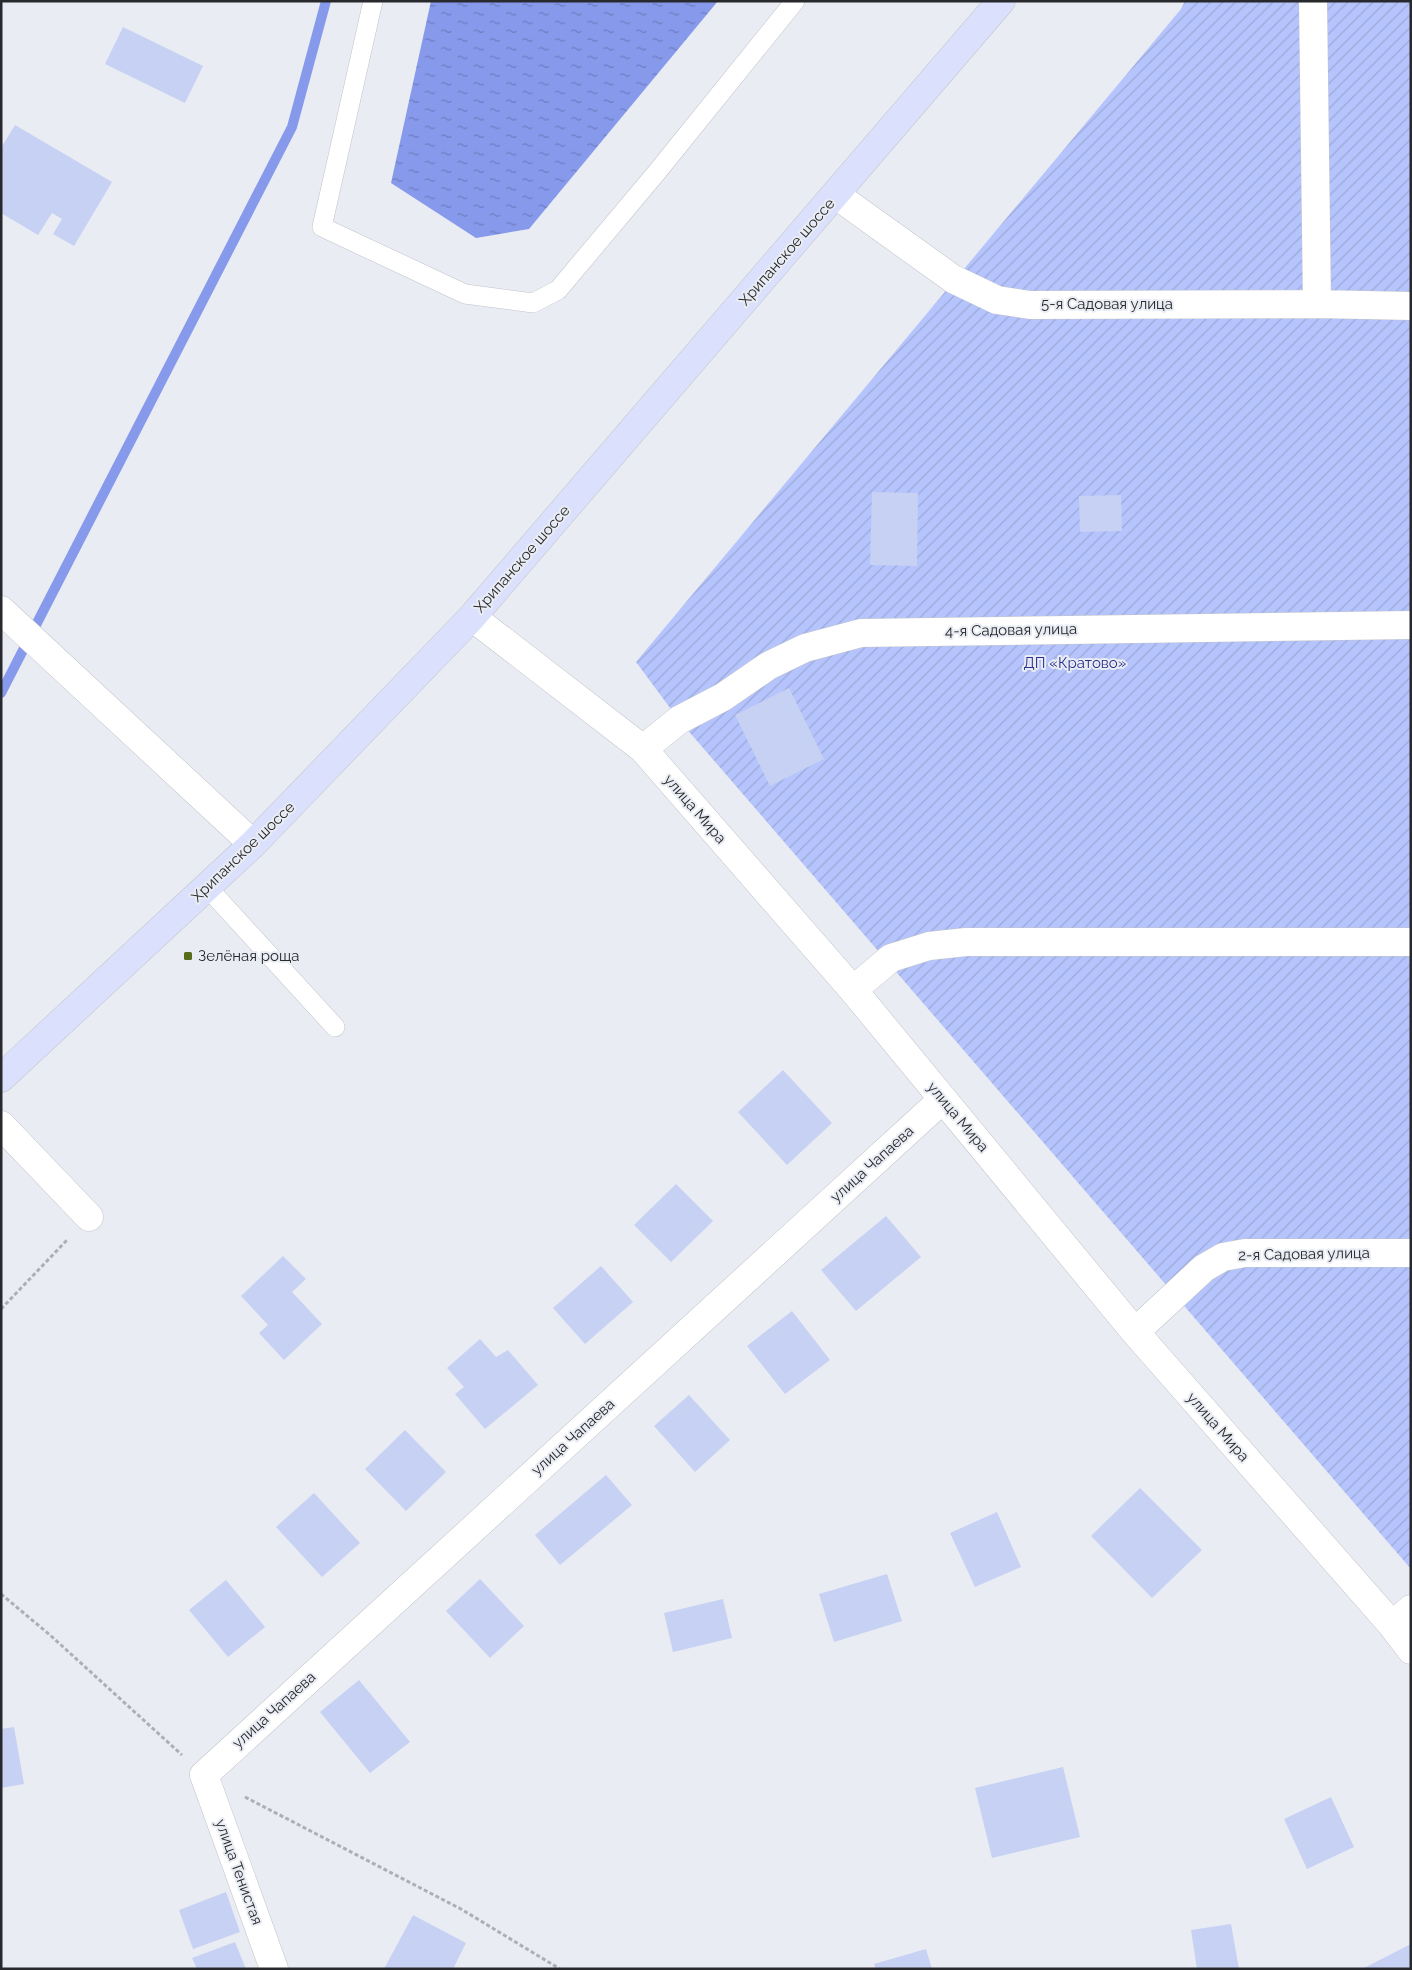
<svg xmlns="http://www.w3.org/2000/svg" width="1412" height="1970" viewBox="0 0 1412 1970" font-family="Raleway,sans-serif">
	<defs>
		<pattern id="garden-furrows" width="10" height="10" patternUnits="userSpaceOnUse" patternTransform="scale(1.25)"><rect width="10" height="10" fill="#b5c4fc"/><path d="M-1 1l2-2M0 10L10 0M9 11l2-2" fill="none" stroke="#9ca8d8"/></pattern>
		<pattern id="water-ripples" width="26" height="14" patternUnits="userSpaceOnUse" patternTransform="scale(1.25)"><rect width="26" height="14" fill="#8699eb"/><path d="M2 4q2-2 4 0t4 0M15 11q2-2 4 0t4 0" fill="none" stroke="#6e7dbf"/></pattern>
	</defs>
	<rect width="100%" height="100%" fill="#e9ecf3"/>
	<path fill="url(#garden-furrows)" d="M1185 1H1411V1569L679 720 636 662 1181 9Z"/>
	<path fill="url(#water-ripples)" d="M431 1H718L529 229 476 238 391 183Z"/>
	<g fill="none" stroke-linecap="round" stroke-linejoin="round">
		<path stroke="#8699eb" stroke-width="10" d="M1 693 292 127 326 1"/>
	</g>
	<path fill="#c7d1f3" d="M123 27 203 66 185 103 105 64Z
		M15 125 112 182 74 246 53 234 62 219 52 213 38 235 1 213V148Z
		M872 492 918 493 917 566 870 565Z
		M1121 495 1122 531 1080 532 1079 496Z
		M789 688 824 759 770 786 735 715Z
		M783 1070 832 1123 787 1165 738 1112Z
		M676 1184 713 1221 671 1262 634 1225Z
		M886 1216 921 1257 856 1311 821 1270Z
		M283 1256 306 1279 292 1292 322 1324 284 1360 259 1333 268 1325 241 1296Z
		M601 1266 633 1302 585 1344 553 1308Z
		M792 1311 830 1360 785 1394 747 1346Z
		M480 1339 496 1357 508 1350 538 1385 485 1429 455 1394 464 1387 447 1368Z
		M689 1395 730 1440 695 1472 654 1426Z
		M405 1430 446 1472 406 1511 365 1469Z
		M606 1475 632 1505 560 1565 535 1535Z
		M1140 1488 1202 1550 1152 1598 1091 1536Z
		M314 1493 360 1543 322 1577 276 1527Z
		M997 1512 1021 1567 975 1587 950 1533Z
		M887 1574 902 1621 834 1642 819 1594Z
		M480 1579 524 1626 490 1658 446 1611Z
		M226 1580 265 1627 228 1657 189 1610Z
		M723 1599 732 1638 673 1652 664 1613Z
		M359 1680 410 1742 370 1773 320 1712Z
		M14 1727 24 1784 1 1788V1729Z
		M1063 1767 1080 1837 992 1858 975 1788Z
		M1331 1797 1354 1847 1307 1869 1284 1819Z
		M226 1892 240 1932 193 1949 179 1910Z
		M413 1915 466 1943 453 1969H384Z
		M1231 1924 1239 1969H1197L1191 1930Z
		M235 1942 246 1969H197L192 1958Z
		M1411 1944V1969H1362Z
		M926 1949 932 1969H876L874 1964Z"/>
	<g fill="none" stroke-linecap="round" stroke-linejoin="round">
		<g stroke="#c2c4cb" stroke-width="20">
			<path id="lane" d="M373 1 322 227 465 294 533 303 558 290 657 172 795 1
				M207 887 335 1027"/>
		</g>
		<g stroke="#c2c4cb" stroke-width="29">
			<path id="street" d="M1313 1 1317 304
				M836 195 953 279 997 300 1030 305 1317 304 1411 306
				M1 610 253 844
				M472 617 643 749 853 990 1135 1332 1392 1625 1411 1650
				M643 749 679 720 723 697 768 666 805 648 861 633 1411 625
				M853 990 891 958 929 946 966 942H1411
				M1 1125 89 1217
				M1135 1332 1204 1268 1223 1257 1245 1253H1411
				M1392 1625 1411 1609
				M274 1969 204 1775 943 1099"/>
		</g>
		<g stroke="#c2c4cb" stroke-width="29">
			<path id="secondary" d="M1 1078 253 844 472 617 1001 1"/>
		</g>
		<path stroke="#adafb5" stroke-width="3" stroke-dasharray="4 2.5" stroke-linecap="butt" d="M1 1309 68 1239
			M1 1594 50 1635 182 1755
			M245 1797 461 1909 560 1969"/>
		<use href="#lane" stroke="#fff" stroke-width="19"/>
		<use href="#street" stroke="#fff" stroke-width="28"/>
		<use href="#secondary" stroke="#dbe1fc" stroke-width="28"/>
	</g>
	<rect fill="#586d1c" stroke="#e9ecf3" stroke-width="2" x="183" y="951" width="10" height="10" rx="2.5"/>
	<g text-anchor="middle" stroke-width="4" stroke-linejoin="round" paint-order="stroke">
		<g font-size="15" fill="#28292c" stroke="#e9ecf3">
			<text transform="translate(787 252) rotate(-49)" y="5">Хрипанское шоссе</text>
			<text x="1107" y="309">5-я Садовая улица</text>
			<text transform="translate(522 559) rotate(-49)" y="5">Хрипанское шоссе</text>
			<text transform="translate(1011 630) rotate(-1)" y="5">4-я Садовая улица</text>
			<text transform="translate(695 809) rotate(49)" y="5">улица Мира</text>
			<text transform="translate(243 852) rotate(-44)" y="5">Хрипанское шоссе</text>
			<text transform="translate(958 1117) rotate(50)" y="5">улица Мира</text>
			<text transform="translate(872 1164) rotate(-42)" y="5">улица Чапаева</text>
			<text transform="translate(1304 1254) rotate(-1)" y="5">2-я Садовая улица</text>
			<text transform="translate(1218 1427) rotate(49)" y="5">улица Мира</text>
			<text transform="translate(573 1437) rotate(-42)" y="5">улица Чапаева</text>
			<text transform="translate(274 1710) rotate(-42)" y="5">улица Чапаева</text>
			<text transform="translate(239 1872) rotate(70)" y="5">улица Тенистая</text>
		</g>
		<g font-size="15" fill="#29308e" stroke="#e9ecf3">
			<text x="1075" y="668">ДП «Кратово»</text>
		</g>
		<g font-size="15" fill="#28292c" stroke="#e9ecf3" text-anchor="start">
			<text x="198" y="961">Зелёная роща</text>
		</g>
	</g>
	<rect width="1412" height="1970" fill="none" stroke="#28292c" stroke-width="5"/>
</svg>
